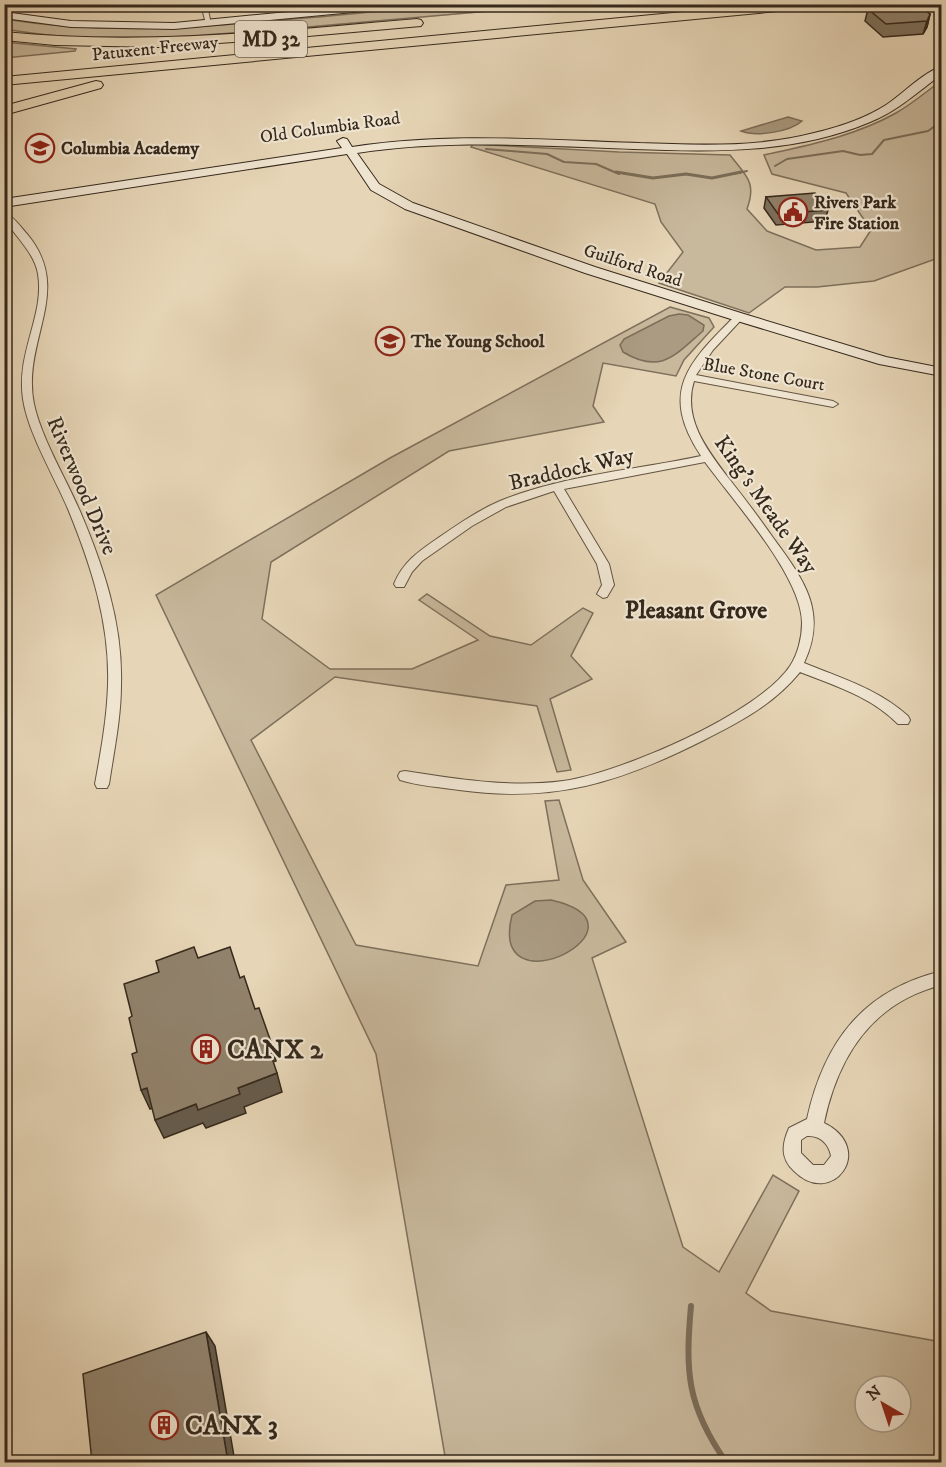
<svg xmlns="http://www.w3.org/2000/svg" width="946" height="1467" viewBox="0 0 946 1467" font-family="'IM FELL DW Pica',serif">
	<rect width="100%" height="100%" fill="#e6d5b6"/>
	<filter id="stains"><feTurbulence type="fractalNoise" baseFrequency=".00333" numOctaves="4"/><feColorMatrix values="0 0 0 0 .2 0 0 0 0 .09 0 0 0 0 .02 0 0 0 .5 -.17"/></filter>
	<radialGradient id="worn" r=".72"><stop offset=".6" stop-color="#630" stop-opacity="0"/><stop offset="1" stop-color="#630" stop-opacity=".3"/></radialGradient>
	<path fill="#c8b89c" stroke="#7e705c" stroke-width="1.5" fill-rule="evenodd" d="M422 5H560C465 14 369 22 273 30 183 37 94 45 5 29L4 19C98 34 188 29 281 20 329 16 375 13 422 5Z
		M4 42 76 49 75 51 5 58Z
		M941 81V257L874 281 817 287H785L749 313 659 283 683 252 661 222 655 204 471 147 473 144 619 152 730 155C746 176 757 182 747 209L767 231 816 250 860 247 871 230 846 193 772 174 764 155C809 145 855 136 896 113 912 104 927 91 941 81Z
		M670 307 709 318 714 327 684 360 676 376 603 363 593 406 604 422 449 451 271 562 262 619 330 669H412L478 640 419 600 427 594 490 636 531 645 583 608 593 613 571 656 592 679 550 699 571 770 557 772 537 706 335 677 251 740 356 945 478 966 506 885 559 880 545 801 559 800 583 880 626 942 592 958 683 1247 719 1272 773 1175 799 1191 746 1293 771 1311 941 1342V1462H446L376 1054 156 595 390 458ZM865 1386H901V1422H865Z"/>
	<path fill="#aa9b82" stroke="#7b6d59" stroke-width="1.5" d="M788 117 802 121C790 132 756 137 741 131Z
		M679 314 688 315 704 325 703 331C675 355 661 375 623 352L620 345 624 339 669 316Z
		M551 900C662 925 487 1015 512 915L535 901Z"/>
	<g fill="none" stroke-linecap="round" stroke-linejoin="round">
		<path stroke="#7b6d59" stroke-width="2" d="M486 149 547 154 564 162 596 164 619 174
			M775 166 787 159 843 151 860 155 872 154 884 140 928 131 942 121
			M733 174 747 171"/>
		<path stroke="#7b6d59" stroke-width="3" d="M616 172 653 178 686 174 712 178 741 172"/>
		<path stroke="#7b6d59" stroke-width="6" d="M691 1306C685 1372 687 1406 726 1462"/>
		<g stroke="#615442" stroke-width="2">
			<path id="street" d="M201 4H207L211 25 206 24Z
				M4 212C13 216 20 226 27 234 75 291 21 340 34 404 41 437 65 477 79 509 103 565 123 623 121 685 121 718 114 751 109 784L107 788H97L95 784C101 751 107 718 108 685 110 623 91 565 68 509 54 476 28 433 23 399 16 352 45 315 38 274 34 248 4 228 4 212Z
				M739 314 744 317 742 319 713 350 696 375 833 401 838 404 833 407 694 381C682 419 708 451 730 480 745 499 760 519 774 539 804 580 828 612 804 663 841 678 878 689 908 716L910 720 908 724H898C870 696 835 686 800 672 774 704 740 722 704 740 619 783 554 803 459 790 439 787 419 786 400 780L398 776 400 772 405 771C457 779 510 788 563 781 620 773 758 714 790 666 798 654 802 637 802 623 802 576 733 501 705 462L564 489 609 564 614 585 607 597 603 598 597 594 602 585 597 564 554 491 506 507 472 526 422 561 412 572 404 587H396L394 584C404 560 421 550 441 536 460 523 479 510 500 501 564 475 635 470 701 456 658 391 689 362 736 315Z
				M942 971V985C873 1002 838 1056 824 1123 877 1149 832 1209 794 1171 780 1158 782 1144 789 1128L807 1119C824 1042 863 990 942 971ZM807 1136C820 1135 829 1144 831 1156L824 1165H813L801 1153V1140Z"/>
		</g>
		<g stroke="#35291c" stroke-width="2">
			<path id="secondary" d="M371 4H410L406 7 174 29 71 27 4 18V12L71 21 174 23Z
				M942 66V74C919 91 896 112 870 122 795 154 713 152 633 149 541 146 448 139 357 153L379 184 413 203 595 267 744 314 886 357 942 368V376L879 364 734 320 585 273 405 209 371 190 347 154 4 207V199L342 148 337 141 343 138 347 139 352 147C447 132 543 140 638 143 697 145 757 148 814 133 839 127 864 119 886 105 904 93 921 74 942 66Z"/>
		</g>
		<g stroke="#35291c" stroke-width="2">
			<path id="highway" d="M767 4H816L810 8 4 85V77Z
				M417 19 421 20 423 23 421 26 263 40 159 47 55 45 4 40V32C143 46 279 31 417 19Z
				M96 81 101 82 103 85 101 88 4 115V106Z"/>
		</g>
		<use href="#street" fill="#efe4d0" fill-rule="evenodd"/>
		<use href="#secondary" fill="#efe4d0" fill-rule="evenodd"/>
		<use href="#highway" fill="#e6d5b6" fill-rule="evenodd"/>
	</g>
	<path fill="#7d705d" stroke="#35291c" stroke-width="1.5" d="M868 9 930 14 927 27 923 34 883 37 865 21Z
		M766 197 828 210 825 221 776 225 764 208Z"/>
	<path fill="#665b4c" stroke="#35291c" stroke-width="1.5" d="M930 14 927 27 923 34 927 21Z
		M271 1042 276 1061 272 1062 267 1043Z
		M277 1073 282 1092 244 1107 246 1113 206 1128 203 1123 164 1138 155 1120Z
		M147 1088 156 1107 150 1109 141 1090Z
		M206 1332 215 1346 235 1462H228Z"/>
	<path fill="#91826c" stroke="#35291c" stroke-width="1.5" d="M918 5 930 14 927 21 886 24 868 9Z
		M815 193 828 210 778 214 766 197Z
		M194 947 198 958 230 947 240 978 244 976 255 1009 259 1008 271 1042 267 1043 277 1073 238 1088 240 1094 198 1110 196 1104 155 1120 147 1088 141 1090 132 1054 137 1052 129 1018 132 1016 124 984 159 972 156 961Z
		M206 1332 228 1462H92L83 1374Z"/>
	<defs>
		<g id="school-ring" transform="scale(1.5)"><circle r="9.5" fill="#efe4d0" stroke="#8f2418" stroke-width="1.5"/><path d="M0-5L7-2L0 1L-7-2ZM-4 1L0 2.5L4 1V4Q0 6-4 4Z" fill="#8f2418"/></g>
		<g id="civic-ring" transform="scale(1.5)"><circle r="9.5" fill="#efe4d0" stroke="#8f2418" stroke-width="1.5"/><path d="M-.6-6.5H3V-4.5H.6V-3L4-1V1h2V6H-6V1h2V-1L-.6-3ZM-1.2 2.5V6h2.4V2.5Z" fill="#8f2418"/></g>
		<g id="building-ring" transform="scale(1.5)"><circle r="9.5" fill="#efe4d0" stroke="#8f2418" stroke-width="1.5"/><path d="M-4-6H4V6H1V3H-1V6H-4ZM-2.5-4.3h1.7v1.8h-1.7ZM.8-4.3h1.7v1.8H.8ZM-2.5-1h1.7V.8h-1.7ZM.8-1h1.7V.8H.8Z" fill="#8f2418"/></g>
	</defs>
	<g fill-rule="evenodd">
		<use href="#school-ring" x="40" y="148"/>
		<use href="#civic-ring" x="793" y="212"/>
		<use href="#school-ring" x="390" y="341"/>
		<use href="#building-ring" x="206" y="1049"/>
		<use href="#building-ring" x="164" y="1425"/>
	</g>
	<g text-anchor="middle" stroke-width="4.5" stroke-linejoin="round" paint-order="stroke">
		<g font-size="18" fill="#35291c" stroke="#efe4d0">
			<text transform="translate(155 48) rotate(-6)" y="6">Patuxent Freeway</text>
			<text transform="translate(330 127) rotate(-8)" y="6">Old Columbia Road</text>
			<text transform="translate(633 265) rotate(18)" y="6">Guilford Road</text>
			<text transform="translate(764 374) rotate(10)" y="6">Blue Stone Court</text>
		</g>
		<g font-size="18" font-weight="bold" fill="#35291c" stroke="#efe4d0" text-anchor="start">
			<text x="61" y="154">Columbia Academy</text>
			<text x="814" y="208">Rivers Park<tspan x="814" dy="21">Fire Station</tspan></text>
			<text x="411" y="347">The Young School</text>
		</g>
		<rect fill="#efe4d0" stroke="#6d6152" stroke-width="1.5" x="235" y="21" width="72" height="36" rx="4.5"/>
		<g font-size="21" font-weight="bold" fill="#35291c">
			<text x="271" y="46">MD 32</text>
		</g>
		<g font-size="22" fill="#35291c" stroke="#efe4d0">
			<text transform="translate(571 468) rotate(-13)" y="8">Braddock Way</text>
			<text transform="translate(83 485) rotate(67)" y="8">Riverwood Drive</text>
			<text transform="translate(767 504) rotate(55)" y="8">King's Meade Way</text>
		</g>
		<g font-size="24" font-weight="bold" fill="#35291c" stroke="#efe4d0">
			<text x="696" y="618">Pleasant Grove</text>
		</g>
		<g font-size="27" font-weight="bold" fill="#35291c" stroke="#efe4d0" text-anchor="start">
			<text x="227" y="1058">CANX 2</text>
			<text x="185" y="1434">CANX 3</text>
		</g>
	</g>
	<rect width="946" height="1467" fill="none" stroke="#e6d5b6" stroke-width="24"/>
	<rect x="6" y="6" width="934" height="1455" fill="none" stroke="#35291c" stroke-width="3"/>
	<rect x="12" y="12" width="922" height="1443" fill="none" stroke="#35291c" stroke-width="1.5"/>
	<g transform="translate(883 1404) rotate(321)"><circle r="28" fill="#efe4d0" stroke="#a59988" stroke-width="1.5"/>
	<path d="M0-4.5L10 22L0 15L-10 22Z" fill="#8f2418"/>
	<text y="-9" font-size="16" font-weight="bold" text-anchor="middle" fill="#35291c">N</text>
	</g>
	<rect width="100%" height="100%" filter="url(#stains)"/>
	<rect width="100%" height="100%" fill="url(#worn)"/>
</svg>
